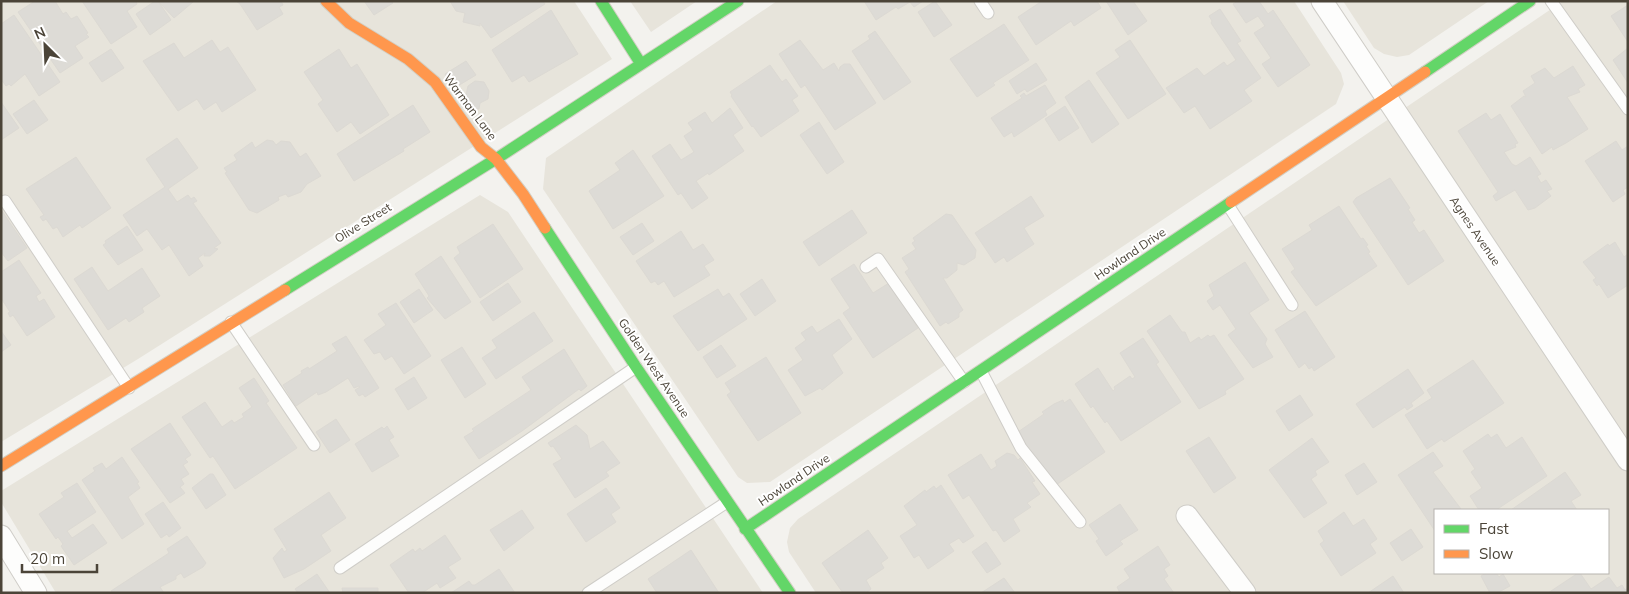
<svg xmlns="http://www.w3.org/2000/svg" width="1629" height="594" viewBox="0 0 1629 594" font-family="Mulish,sans-serif">
	<rect width="100%" height="100%" fill="#f3f2ee"/>
	<path fill="#e7e4db" fill-rule="evenodd" d="M1 1H574L612 59 138 359 1 442Z
		M630 1H697L651 32Z
		M777 1H1294L1341 73 1344 84 1336 104 770 482 747 483 738 477 543 189 546 158Z
		M1343 1H1489L1409 55 1397 57 1384 54 1374 48Z
		M1563 1H1628V593H816L789 552 787 542 790 528 798 519ZM1435 510H1608V573H1435Z
		M480 195 508 212 763 593H56L1 502V491Z"/>
	<path fill="#dddbd6" stroke="#dcd9d3" d="M35 1H55L63 14 66 12 71 19 77 16 88 33 86 34 89 37 75 46 83 58 60 73 18 12Z
		M82 1H136L137 4 127 11 137 27 111 44Z
		M155 1H158L171 20 150 35 136 14Z
		M158 1H192L193 2 174 18Z
		M236 1H281L283 5 279 7 283 14 257 30 240 4Z
		M364 1H391L393 3 374 15Z
		M450 1H543L545 4 491 38 480 23V26L463 22 465 13 456 11Z
		M864 1H923L914 7 910 2 898 9 896 7 876 20Z
		M935 1 952 25 934 37 918 12Z
		M1042 1H1097L1101 8 1074 26 1071 21 1036 45 1018 17Z
		M1106 1H1133L1147 21 1128 35Z
		M1238 1H1259L1268 14 1273 10 1310 65 1278 87 1262 64 1271 58 1254 33 1265 26 1258 16 1246 23 1233 4Z
		M1628 5V42L1611 16Z
		M1220 9 1241 41 1237 43 1261 78 1244 90 1252 101 1210 129 1195 106 1184 113 1166 88 1197 68 1204 76 1224 62 1227 66 1236 60 1211 23 1212 21 1209 16Z
		M551 10 578 54 529 82 524 75 512 82 492 50Z
		M14 15 60 82 39 96 25 74 11 86 9 84 6 86 1 79V24Z
		M1004 24 1029 60 993 83 995 85 977 97 950 59Z
		M875 31 911 82 884 100 852 51 870 39 868 36Z
		M212 40 220 52 228 47 256 90 222 112 216 102 204 110 197 99 178 111 143 61 174 43 184 58Z
		M800 40 823 70 834 63 839 71 840 67 844 64H850L876 103 835 130 805 85 801 88 779 54Z
		M1130 40 1166 94 1128 119 1096 73 1120 57 1115 50Z
		M1628 48V83L1613 60Z
		M111 49 124 68 102 82 89 63Z
		M339 49 351 68 357 64 389 115 360 134 351 122 337 132 318 104 323 100 304 72Z
		M466 61 476 75 456 87 452 86 445 74Z
		M1036 63 1047 80 1027 92 1025 89 1017 94 1009 81Z
		M770 65 782 82 786 79 798 96 792 100 799 111 761 137 753 126 752 127 731 96 732 95 730 92Z
		M1573 66 1585 85 1578 89 1580 92 1567 97 1588 129 1566 143 1553 150 1552 147 1542 154 1511 106 1524 96 1526 97 1523 91 1535 83 1531 76 1545 68 1554 78Z
		M1089 80 1119 124 1092 143 1065 97Z
		M475 81 484 82 489 91 488 99 480 103 479 109 471 108 472 103 466 95 468 86Z
		M1045 85 1056 103 1045 111 1047 115 1014 137 1012 132 1004 137 991 118 1022 98 1020 96 1024 93 1026 96Z
		M34 100 48 120 27 134 13 114Z
		M1 102 19 128 1 140Z
		M413 105 430 132 403 149 404 151 354 181 337 154Z
		M1065 106 1079 128 1059 141 1045 119Z
		M730 108 743 128 733 135 744 151 709 175 708 173 696 181 708 198 692 209 681 193 678 195 652 156 670 144 681 160 694 152 684 136 693 130 688 123 705 112 712 123Z
		M1486 113 1491 120 1500 114 1518 143 1515 144 1516 147 1504 152 1512 164 1516 166 1530 157 1541 174 1537 176 1541 183 1546 180 1552 189 1547 191 1551 196 1535 208 1528 210 1515 190 1496 201 1493 196 1498 192 1458 131Z
		M819 122 844 162 827 174 800 135Z
		M177 138 198 168 168 189 177 202 188 195 191 199 194 197 197 201 193 203 221 243 214 248 218 249 210 256H204L205 253 198 258 203 266 189 276 169 245 162 250 147 229 137 236 123 215 165 187 146 159Z
		M267 140 273 141 276 145 281 141 290 142 300 157 306 153 321 176 307 184 301 192 288 197 286 194 278 197 279 200 257 213 249 210 225 173 227 172 224 168 237 160 234 155 252 142 255 148Z
		M1616 141 1622 150 1628 146V187L1623 190 1625 194 1613 202 1585 161Z
		M633 150 664 196 613 229 589 191 620 170 615 163Z
		M76 157 111 208 82 228 80 225 63 237 57 227 53 229 46 219 43 221 40 217 44 215 26 189Z
		M1390 178 1410 208 1408 209 1415 220 1412 222 1419 233 1424 230 1444 261 1408 285 1353 202 1356 198Z
		M1031 196 1044 216 1024 228 1034 244 1007 262 1004 257 995 263 975 233Z
		M1339 206 1361 239 1363 238 1368 245 1366 246 1370 252 1368 253 1377 266 1316 306 1291 272 1295 269 1282 249 1312 230 1309 225Z
		M852 210 867 233 819 266 803 242Z
		M2 211 27 248 8 261 1 252Z
		M946 214 952 215 976 250 975 258 964 265 957 263V270L947 278H943L963 310 959 313V317L948 324 946 322 940 326 905 272 909 269 902 258 916 249 912 243 915 241 913 238Z
		M642 223 654 241 633 255 620 237Z
		M493 224 523 269 480 298 454 258 460 253 457 247Z
		M127 226 143 250 118 265 103 245 106 243 105 241Z
		M681 231 693 250 703 244 714 260 704 266 710 275 674 297 664 281 658 285 655 281 651 283 636 261Z
		M1615 242 1624 257 1628 254V285L1608 298 1599 284 1597 286 1593 280 1596 278 1583 262 1608 244 1609 246Z
		M441 256 471 302 445 319 427 298 429 296 415 274Z
		M19 260 41 293 36 296 39 302 44 299 55 317 27 336 13 315 10 317 8 313 10 312 1 298V272Z
		M1245 262 1269 300 1249 313 1267 339 1265 344 1273 357 1253 368 1228 335 1236 329 1220 305 1213 310 1207 301 1214 296 1209 285Z
		M854 264 873 293 889 283 918 328 873 358 843 313 850 308 831 279Z
		M92 267 108 291 142 268 160 296 142 308 144 312 129 322 126 318 108 330 74 279Z
		M762 279 776 301 755 316 740 294Z
		M508 283 521 302 493 321 480 302Z
		M419 289 433 310 414 323 400 302Z
		M718 289 723 297 729 293 747 319 698 351 673 316Z
		M396 303 431 356 404 374 392 356 385 360 380 352 374 354 364 340 386 325 378 314Z
		M1305 311 1335 357 1314 371 1312 367 1309 369 1305 363 1299 368 1275 330Z
		M534 312 553 341 496 379 482 358 497 348 492 340Z
		M1170 315 1182 332H1185L1190 343 1199 337 1201 340 1208 335 1210 337 1214 335 1244 379 1225 391 1226 394 1199 409 1147 331Z
		M839 319 852 339 832 355 843 373 822 390 820 388 805 396 788 370 803 360 795 348 806 340 801 333 812 326 817 333Z
		M1 331 11 345 1 352Z
		M346 336 379 388 365 397 363 394 359 396 355 390 360 387 359 386 354 388 348 378 326 392 318 395 317 392 296 406 283 385 302 373 301 371 308 367 309 369 337 351 332 344Z
		M1143 338 1159 362 1156 364 1181 402 1121 441 1107 421 1105 423 1093 406 1091 408 1075 384 1098 368 1113 391 1115 389 1114 387 1130 376 1132 379 1135 377 1120 353Z
		M721 345 736 366 717 378 703 357Z
		M462 347 486 384 465 398 441 360Z
		M564 349 587 386 581 391 579 389 522 431 479 459 464 437 474 431 472 429 531 390 522 377Z
		M766 357 801 413 758 441 727 395 731 392 725 383Z
		M1473 360 1504 403 1444 442 1442 439 1427 449 1405 415 1432 398 1427 390Z
		M1408 369 1424 393 1411 403 1413 406 1407 410 1405 407 1373 428 1356 404Z
		M414 377 427 398 408 410 395 389Z
		M254 378 269 401 266 403 297 448 235 489 213 456 210 458 182 417 205 402 222 427 232 420 234 423 244 417 242 414 252 407 239 388Z
		M1300 395 1313 415 1289 431 1276 411Z
		M1070 399 1105 452 1056 485 1015 434 1044 414 1042 412 1054 404 1063 400 1064 403Z
		M336 419 350 440 330 453 316 432Z
		M170 423 191 455 185 459 188 462 183 465 189 474 181 479 184 484 180 487 185 493 170 503 131 449Z
		M576 425 587 435 590 449 603 441 620 463 606 472 609 476 575 498 553 464 562 459 553 446 551 447 548 443Z
		M387 426 394 437 389 440 399 456 372 472 355 444 382 427 384 429Z
		M1488 434 1491 438 1497 434 1506 448 1522 437 1547 476 1496 510H1479L1470 496 1482 488 1471 472 1475 469 1463 451Z
		M1209 437 1236 478 1214 493 1186 451Z
		M1312 438 1329 462 1315 471 1317 475 1311 479 1327 503 1304 518 1269 470Z
		M1433 452 1443 466 1433 472 1461 509 1435 510V531L1398 475Z
		M1007 453 1014 455 1018 460 1020 458 1035 481 1032 482 1040 494 1027 503 1031 507 1013 519 1020 531 1004 542 996 530 993 531 969 495 963 499 948 475 981 454 991 470 997 466 995 461Z
		M122 457 139 482 137 483 140 488 128 497 144 524 122 539 82 480 95 471 93 468 102 463 106 469Z
		M1364 463 1377 482 1357 495 1345 475Z
		M1565 472 1581 495 1571 501 1577 510H1511Z
		M210 474H213L226 495 206 509 192 488Z
		M77 483 96 512 67 531 72 538 93 524 107 543 74 565 61 546 63 544 58 537 56 539 39 514 64 497 61 493Z
		M941 485 974 536 963 543 959 538 949 544 954 551 928 569 919 555 914 558 900 536 917 525 904 506 925 490 926 492 934 486 936 489Z
		M606 488 620 508 611 514 616 522 586 542 567 514Z
		M329 492 346 518 321 535 331 551 304 569 284 578 273 558 282 548 284 552 287 550 274 529Z
		M163 502 181 528 169 537 167 534 161 538 145 514Z
		M1120 504 1138 530 1120 541 1123 544 1106 556 1096 541 1099 539 1089 525Z
		M522 510 534 528 504 551 490 530Z
		M1344 512 1353 526 1364 519 1377 539 1370 544 1376 553 1341 576 1320 544 1324 541 1318 531Z
		M1411 529 1423 547 1402 561 1390 543Z
		M868 530 888 558 881 563 884 568 866 580 871 589 866 593H843L822 563Z
		M445 535 461 559 448 567 456 578 440 588 437 583 422 593H409L390 565 413 549 415 552 420 548 422 551Z
		M187 536 206 563 203 567 184 578 181 573 176 576V579L160 587 164 593H113L111 591 169 553 167 549Z
		M986 542 1001 564 987 573 972 552Z
		M1158 546 1170 565 1164 569 1168 576 1164 579 1174 593H1120L1117 587 1130 578 1124 569Z
		M691 550 719 593H657L648 579Z
		M499 569 515 593H451L469 581 472 585H475Z
		M1486 573H1496L1499 577 1503 574 1510 586 1497 593H1490L1481 576Z
		M1578 573H1580L1591 589 1609 577 1617 588 1622 585 1625 590 1628 588V593H1548Z
		M317 574 330 593H298L295 589Z
		M1393 576 1404 593H1368Z
		M1004 578 1015 593H981Z
		M342 588H378V593H343Z"/>
	<g fill="none" stroke-linecap="round" stroke-linejoin="round">
		<g stroke="#cfcdc8" stroke-width="13">
			<path id="lane" d="M980 1 988 13
				M1551 1 1628 109
				M5 201 129 388
				M1228 205 1292 305
				M866 267 878 259 964 382
				M231 322 314 445
				M981 371 1021 448 1080 522
				M340 568 636 367
				M588 593 727 502"/>
		</g>
		<g stroke="#cfcdc8" stroke-width="23">
			<path id="street" d="M1322 1 1628 460
				M1187 516 1245 593
				M1 536 36 593"/>
		</g>
		<g stroke="#d3cfc4" stroke-width="13">
			<path id="fast" d="M601 1 641 64
				M1425 72 1530 1
				M545 228 636 367 790 593
				M285 290 496 159 738 1
				M745 529 1231 202"/>
		</g>
		<g stroke="#d3cfc4" stroke-width="13">
			<path id="slow" d="M326 1 349 23 408 59 435 82 481 147 496 159 523 194 545 228
				M1231 202 1425 72
				M1 466 285 290"/>
		</g>
		<use href="#lane" stroke="#fdfdfc" stroke-width="11"/>
		<use href="#street" stroke="#fdfdfc" stroke-width="21"/>
		<use href="#fast" stroke="#63d668" stroke-width="11"/>
		<use href="#slow" stroke="#ff974d" stroke-width="11"/>
	</g>
	<g text-anchor="middle" stroke-width="4" stroke-linejoin="round" paint-order="stroke">
		<g font-size="12" fill="#4b4438" stroke="#fff">
			<text transform="translate(470 107) rotate(53)" y="4">Warman Lane</text>
			<text transform="translate(363 223) rotate(-32)" y="4">Olive Street</text>
			<text transform="translate(1475 231) rotate(56)" y="4">Agnes Avenue</text>
			<text transform="translate(1130 254) rotate(-34)" y="4">Howland Drive</text>
			<text transform="translate(654 368) rotate(56)" y="4">Golden West Avenue</text>
			<text transform="translate(794 480) rotate(-34)" y="4">Howland Drive</text>
		</g>
	</g>
	<rect width="1629" height="594" fill="none" stroke="#4b4438" stroke-width="5"/>
	<rect x="1434" y="509" width="175" height="65" fill="#ffffff" stroke="#b7b4af"/>
	<rect x="1444" y="525" width="25" height="8" fill="#63d668" stroke="#b7b4af"/>
	<text x="1479" y="534" font-size="15" fill="#4b4438">Fast</text>
	<rect x="1444" y="550" width="25" height="8" fill="#ff974d" stroke="#b7b4af"/>
	<text x="1479" y="559" font-size="15" fill="#4b4438">Slow</text>
	<g transform="translate(45 45) rotate(336)" stroke="#ffffff" stroke-width="4" paint-order="stroke">
	<path d="M0-4L9 19L0 12L-9 19Z" fill="#4b4438"/>
	<text y="-8" font-size="14" font-weight="bold" text-anchor="middle" fill="#4b4438">N</text>
	</g>
	<path d="M22 564v8h75v-8" fill="none" stroke="#4b4438" stroke-width="2.5"/>
	<text x="30" y="564" font-size="15" fill="#4b4438" stroke="#ffffff" stroke-width="4" paint-order="stroke">20 m</text>
</svg>
